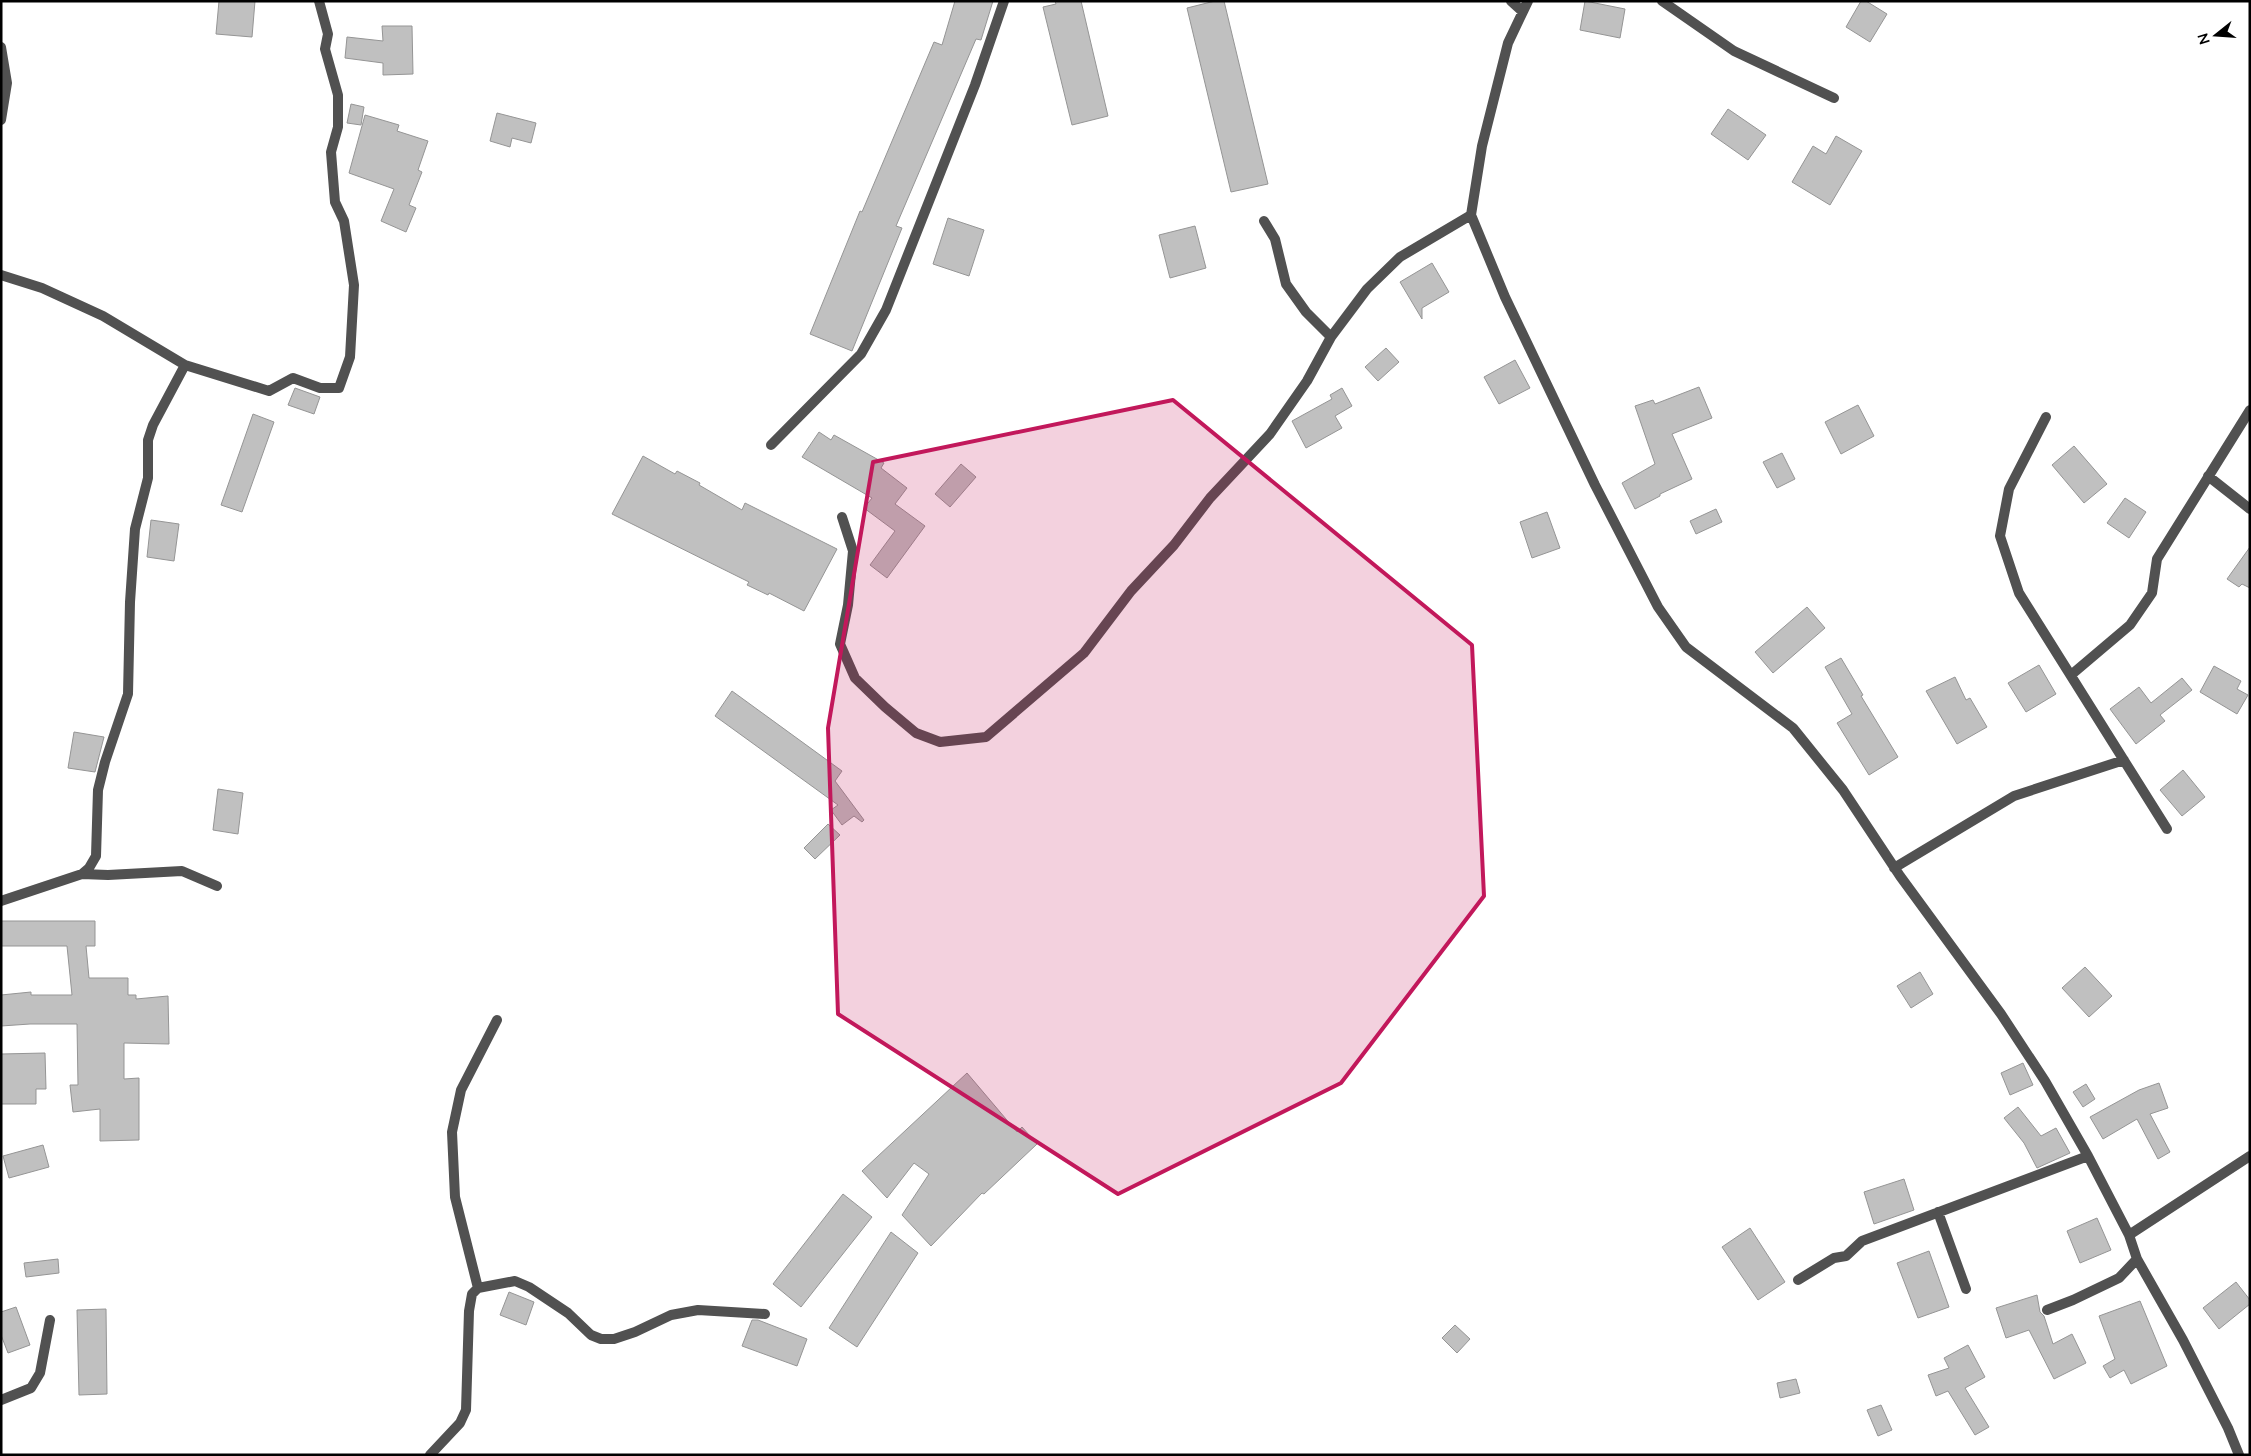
<svg xmlns="http://www.w3.org/2000/svg" width="2251" height="1456" viewBox="0 0 2251 1456" font-family="Lato,sans-serif">
	<rect width="100%" height="100%" fill="#fff"/>
	<path fill="#c0c0c0" stroke="#959595" d="M219 1H255L252 37 216 34Z
		M955 1H993L981 40 976 39 896 226 902 228 852 351 810 334 860 211 862 212 934 42 942 45Z
		M1055 1H1081L1108 116 1072 125 1043 7 1056 4Z
		M1215 1H1224L1268 184 1231 192 1187 8Z
		M1585 1 1625 9 1620 38 1580 30Z
		M1861 1H1866L1887 14 1870 42 1846 27Z
		M382 26H412L413 74 383 75V63L345 58 347 37 383 41Z
		M351 104 364 107 361 125 347 123Z
		M1728 109 1766 135 1748 160 1711 134Z
		M497 113 536 123 531 143 512 138 510 147 490 141Z
		M365 115 399 125 397 131 428 141 418 170 422 172 409 205 416 208 406 232 381 221 394 189 349 173Z
		M1836 136 1862 151 1830 205 1792 182 1813 146 1826 154Z
		M948 218 984 230 969 276 933 264Z
		M1195 226 1206 268 1170 278 1159 235Z
		M1432 263 1449 292 1422 308V319L1400 282Z
		M1386 348 1399 362 1378 381 1365 367Z
		M1515 360 1530 388 1499 404 1484 377Z
		M1699 387 1712 418 1672 434 1692 479 1660 494V496L1635 509 1622 483 1655 464 1635 406 1653 400 1655 404Z
		M295 388 320 397 314 414 288 405Z
		M1342 388 1352 406 1335 416 1342 428 1306 448 1292 421 1332 399 1330 395Z
		M1858 405 1874 436 1841 454 1825 422Z
		M253 414 274 422 242 512 221 505Z
		M819 432 831 440 834 435 884 463 881 468 907 488 895 504 925 526 887 578 870 565 895 531 864 508 872 498 802 457Z
		M2074 446 2107 484 2084 503 2052 465Z
		M1782 453 1795 479 1777 488 1763 462Z
		M643 456 675 474 677 471 700 483 699 485 742 510 745 503 837 549 804 611 769 593 768 595 747 585 749 582 612 514Z
		M961 464 976 477 950 507 935 494Z
		M2125 498 2146 512 2129 538 2107 523Z
		M1716 509 1722 522 1696 534 1690 521Z
		M1547 512 1560 548 1532 558 1520 522Z
		M151 520 179 524 174 561 147 557Z
		M2250 547V588L2242 584 2239 587 2227 579Z
		M1807 607 1825 628 1773 673 1755 652Z
		M1841 658 1863 695 1861 696 1898 757 1869 775 1837 723 1852 714 1825 667Z
		M2039 665 2056 694 2026 712 2008 683Z
		M2214 666 2241 681 2237 689 2248 695 2237 714 2200 692Z
		M1955 677 1966 700 1970 698 1987 727 1957 744 1926 691Z
		M2182 678 2192 690 2160 715 2165 721 2136 744 2110 709 2139 687 2151 703Z
		M732 691 842 771 835 781 864 820 862 822 854 816 842 825 831 810 838 805 715 716Z
		M74 732 104 737 95 772 68 768Z
		M2183 770 2205 797 2182 816 2160 790Z
		M218 789 243 793 238 834 213 830Z
		M828 824 840 835 815 859 804 848Z
		M1 921H95V946H86L89 978H128V995H136V999L168 996 169 1044 124 1043V1079L139 1078V1140L100 1141V1109L73 1112 70 1085H78L77 1024H30L1 1026V995L31 992V995H72L67 946H1Z
		M2085 967 2112 996 2089 1017 2062 988Z
		M1920 972 1933 994 1911 1008 1897 986Z
		M45 1053 46 1089H36V1104H1V1054Z
		M2023 1063 2033 1085 2010 1095 2001 1073Z
		M967 1073 1017 1132 1022 1127 1037 1144 984 1194 982 1193 931 1246 902 1215 929 1174 914 1163 887 1198 862 1171Z
		M2159 1083 2168 1108 2150 1114 2170 1152 2158 1159 2137 1119 2103 1139 2090 1117 2139 1090Z
		M2086 1084 2095 1099 2083 1107 2073 1092Z
		M2018 1107 2041 1136 2056 1128 2070 1153 2037 1168 2024 1143 2004 1118Z
		M43 1145 49 1167 9 1178 3 1156Z
		M1904 1179 1914 1210 1874 1224 1864 1192Z
		M843 1194 872 1217 801 1307 773 1284Z
		M2097 1218 2111 1250 2080 1263 2067 1231Z
		M1750 1228 1785 1282 1758 1300 1722 1247Z
		M891 1232 918 1253 857 1347 829 1328Z
		M1929 1251 1949 1307 1918 1318 1897 1263Z
		M58 1259 59 1273 26 1277 24 1263Z
		M2236 1282 2250 1300V1304L2219 1329 2203 1308Z
		M509 1292 534 1302 526 1325 500 1315Z
		M2037 1295 2040 1312 2044 1316 2053 1344 2072 1334 2086 1363 2054 1379 2029 1330 2006 1338 1996 1308Z
		M2140 1301 2167 1366 2131 1384 2124 1370 2110 1378 2103 1366 2115 1359 2099 1316Z
		M16 1307 30 1345 8 1353 1 1335V1312Z
		M106 1309 107 1394 79 1395 77 1310Z
		M752 1320H758L807 1339 797 1366 742 1346Z
		M1455 1325 1470 1339 1457 1353 1442 1338Z
		M1968 1345 1985 1377 1965 1388 1989 1427 1975 1435 1948 1391 1936 1396 1928 1375 1949 1368 1944 1358Z
		M1796 1379 1800 1393 1780 1398 1777 1383Z
		M1881 1405 1892 1430 1878 1436 1867 1410Z"/>
	<g fill="none" stroke-linecap="round" stroke-linejoin="round">
		<path stroke="#515151" stroke-width="10" d="M1511 1 1522 11
			M1528 1 1508 43 1482 146 1471 215 1505 297 1595 485 1658 607 1686 647 1793 728 1843 790 1900 876 2001 1014 2045 1081 2088 1156 2129 1235 2137 1259 2183 1340 2228 1428 2239 1455
			M1662 1 1734 51 1834 98
			M1 47 7 83 1 120
			M1264 221 1275 239 1286 284 1306 312 1331 337 1367 289 1400 257 1471 215
			M1 275 42 288 103 316 185 365 269 391 293 378 320 388H339L350 357 354 285 344 221 335 202 331 152 338 127V95L325 49 328 34 319 1
			M2046 417 2009 489 2000 536 2019 593 2167 829
			M771 445 861 354 886 310 975 85 1004 1
			M2208 476 2250 509
			M842 517 853 551 848 605 840 644 855 678 885 707 916 733 940 742 986 737 1084 653 1131 591 1174 545 1210 498 1270 434 1307 381 1331 337
			M2071 675 2130 625 2152 593 2157 559 2250 410
			M1894 868 2014 796 2124 760
			M82 874 108 875 182 871 217 886
			M1 901 82 874 89 868 96 856 98 790 105 762 128 694 130 602 135 529 148 478V440L153 425 185 365
			M1938 1212 1966 1289
			M2129 1235 2250 1156
			M1798 1280 1834 1258 1846 1256 1862 1241 2088 1156
			M478 1288 455 1197 452 1132 461 1090 497 1020
			M2047 1310 2073 1300 2119 1278 2137 1259
			M1 1400 31 1388 40 1373 50 1320
			M430 1455 460 1423 466 1410 469 1311 472 1294 478 1288 515 1281 529 1287 568 1313 591 1335 601 1339H614L635 1332 671 1315 698 1310 765 1314"/>
	</g>
	<path fill="#c2185b" fill-opacity="0.2" stroke="#c2185b" stroke-width="4" stroke-linejoin="round" d="M1173 400 1472 645 1484 896 1341 1083 1118 1194 838 1014 828 728 873 462Z"/>
	<rect width="2251" height="1456" fill="none" stroke="#000000" stroke-width="5"/>
	<g transform="translate(2216 35) rotate(253)" stroke="#ffffff" stroke-width="4" paint-order="stroke">
	<path d="M0-4L9 19L0 12L-9 19Z" fill="#000000"/>
	<text y="-8" font-size="14" font-weight="bold" text-anchor="middle" fill="#000000">N</text>
	</g>
</svg>
